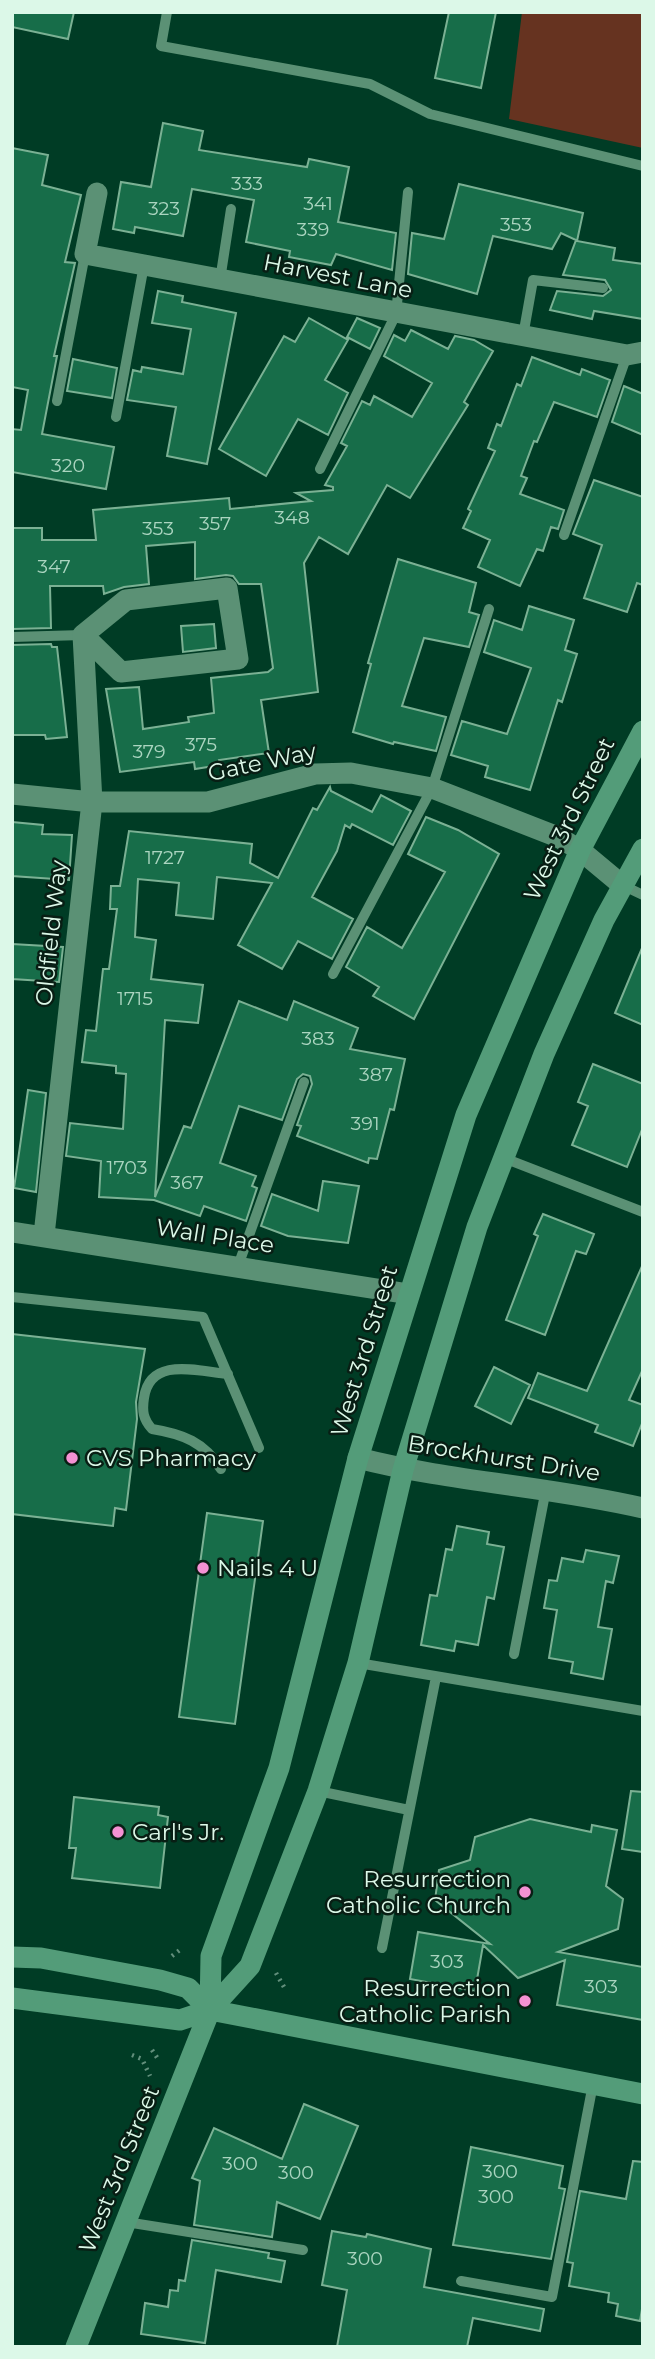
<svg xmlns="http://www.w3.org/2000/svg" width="655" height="2359" viewBox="0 0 655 2359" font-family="Montserrat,sans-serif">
	<rect width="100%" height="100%" fill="#003c25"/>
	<path fill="#663320" d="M522 12H643V148L509 119Z"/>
	<path fill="#176d49" stroke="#7bb194" stroke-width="2" d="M12 12H74L68 39 12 27Z
		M449 12H496L481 88 435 78Z
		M163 123 203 131 199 150 307 167 309 159 349 167 338 222 396 233 392 270 336 254 331 265 289 257 290 251 246 242 254 200 192 189 183 236 135 227 134 233 113 229 121 182 151 187Z
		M12 148 48 155 42 185 81 195 65 262 75 263 54 356H57L42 434 114 447 106 489 12 472V429L21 430 28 390 12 387Z
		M459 184 583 213 577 241 615 248 613 260 643 264V319L594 311 592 319 550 310 557 291 603 296 611 290 605 280 563 275 576 240 561 233 552 249 493 236 477 294 408 274 412 233 444 239Z
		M158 291 183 296 182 302 236 313 207 464 167 456 176 407 127 400 133 370 141 372 142 367 183 374 191 329 152 323Z
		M309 318 348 340 325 380 348 393 328 435 298 419 266 476 219 449 284 336 295 342Z
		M357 318 380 328 370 349 347 337Z
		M411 330 448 349 455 336 474 340 493 351 464 402 468 405 410 498 387 485 348 554 319 537 304 563 318 692 261 700 269 753 219 760 220 765 195 769 194 762 120 772 106 689 139 687 143 729 189 722 188 717 214 713 211 678 268 672 273 668 261 584H239L233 576 226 575 195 579V542L146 546 149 584 124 587 104 594 103 586H50L51 628 12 629V528H42V540H96L93 510 229 498 230 509 311 501 296 493 333 490V487L325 485 347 446 341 443 362 401 370 405 374 396 412 417 432 383 384 356 394 335 405 341Z
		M532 357 580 375 582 369 610 380 597 417 554 402 537 442 534 441 521 476 527 478 520 494 564 510 558 529 551 527 543 551 537 549 520 586 478 567 490 540 463 528 471 511 468 509 495 451 488 448 497 424 501 426 517 384 521 386Z
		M73 359 117 368 112 398 67 391Z
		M624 386 643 394V435L612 422Z
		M594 480 643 497V585L637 583 627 612 584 598 602 545 573 534Z
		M398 559 476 583 469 612 479 615 469 647 424 638 402 706 446 717 436 751 394 742 393 744 353 732 371 664 368 663Z
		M529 606 574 620 565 650 577 654 562 702 558 700 530 790 485 777 488 766 451 755 462 721 507 734 531 668 484 652 494 620 522 630Z
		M214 624 216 648 183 652 181 626Z
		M51 644 52 647H57L67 737 46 739 45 735H12V645Z
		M330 787 331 791 372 812 381 795 411 811 393 845 352 824 350 828 345 825 337 851 312 897 353 919 332 959 298 941 282 969 238 945 272 883 217 877 213 919 176 915 179 883 138 879 135 937 156 940 151 979 203 985 198 1023 165 1020 155 1197 184 1126 191 1128 239 1001 287 1020 294 1001 358 1028 350 1049 405 1059 394 1110 390 1109 377 1159 369 1158 368 1163 297 1136 301 1126 297 1125 312 1084 310 1076 303 1074 297 1079 282 1120 239 1106 220 1163 256 1176 252 1186 257 1188 246 1221 204 1206 200 1216 154 1200 99 1197 101 1161 66 1156 70 1123 123 1129 126 1074 116 1073V1066L82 1062 86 1030 96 1031 103 969H109L117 909H110L111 886H120L129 831 252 844 250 863 278 878 313 808 317 810Z
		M426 817 458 830 499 854 414 1019 373 996 379 987 346 967 367 927 402 948 445 872 408 854Z
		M12 822 43 825 42 834 72 835 69 880 12 876Z
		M12 944 63 947 59 982 12 979Z
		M642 948H643V1025L615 1013Z
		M593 1064 643 1084V1127L627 1167 572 1145 588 1106 578 1102Z
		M28 1090 46 1093 36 1192 14 1188Z
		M323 1181 359 1186 348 1243 288 1236 261 1226 272 1194 318 1211Z
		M543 1214 594 1234 586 1254 576 1251 545 1335 506 1320 538 1236 534 1234Z
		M643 1264V1369L629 1400 643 1405V1421L633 1446 595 1432 598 1425 528 1398 538 1373 587 1391Z
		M12 1334 145 1349 136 1402 137 1419 126 1510 115 1508 113 1526 12 1514Z
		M494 1367 530 1385 511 1424 475 1406Z
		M207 1513 263 1521 235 1724 179 1717Z
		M457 1526 489 1532 487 1544 504 1547 494 1599 487 1597 478 1645 456 1641 454 1651 421 1645 430 1595 437 1596 446 1549 452 1550Z
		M586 1550 619 1556 613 1583 606 1581 598 1627 612 1629 603 1679 571 1673 573 1662 549 1658 557 1610 544 1608 549 1580 557 1581 562 1558 583 1562Z
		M631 1791 643 1792V1852L622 1849Z
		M74 1797 159 1807 158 1815 168 1817 160 1888 72 1878 76 1848H69Z
		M530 1819 591 1832 592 1825 617 1830 606 1886 623 1899 618 1929 558 1952 643 1967V2020L557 2005 565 1960 518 1978 483 1945 475 1991 410 1979 418 1932 490 1944 435 1900 439 1870 470 1860 475 1837Z
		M304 2104 358 2126 320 2219 277 2202 272 2237 194 2225 200 2181 192 2178 214 2128 282 2159Z
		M471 2147 563 2166 559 2188 565 2189 551 2259 453 2245Z
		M633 2161 643 2162V2303L640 2321 616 2316 618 2304 608 2302 609 2293 569 2286 573 2263 567 2262 580 2191 626 2199Z
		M332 2231 366 2237 367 2234 431 2249 424 2287 544 2309 540 2331 473 2318 467 2347H337L347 2290 322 2285Z
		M192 2240 269 2253 268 2258 285 2261 281 2282 216 2270 205 2343 141 2334 145 2303 168 2307 170 2290 178 2291 179 2280 185 2281Z"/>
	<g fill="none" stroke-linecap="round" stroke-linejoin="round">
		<path stroke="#628f7c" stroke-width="4.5" stroke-dasharray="2 5" stroke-linecap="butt" d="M172 1956 181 1949
			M276 1973 284 1987
			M152 2050 158 2059
			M132 2055 142 2059 150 2076"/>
		<path stroke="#5b9175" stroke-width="10" d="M167 12 161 46 370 84 430 114 643 166
			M220 280 231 209
			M523 336 533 280 603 288
			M57 401 85 254
			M116 417 144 265
			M320 469 396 314 408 192
			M564 535 627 355
			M12 637 83 635
			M622 885 643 895
			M333 974 432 788 489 609
			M504 1158 643 1212
			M238 1266 304 1082
			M12 1297 203 1317 259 1448
			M221 1469C204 1442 183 1434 152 1429 143 1419 142 1411 144 1398 150 1356 197 1371 228 1374
			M514 1654 546 1489
			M358 1663 643 1711
			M318 1791 409 1810
			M382 1948 436 1677
			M126 2222 303 2250
			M461 2281 552 2297 593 2084"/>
		<path stroke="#5b9175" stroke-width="21" d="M97 193 85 254 627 355 643 352
			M12 794 92 802H208L315 774 351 773 432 788 558 837 580 850 622 885
			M12 1232 409 1294
			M44 1235 92 802 83 635 126 600 227 588 238 659 121 672 83 635
			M358 1458C451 1482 549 1486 643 1508"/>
		<path stroke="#539c79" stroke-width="21" d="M12 1957 41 1958 160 1980 188 1988 210 2010
			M12 1998 180 2020 210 2010 643 2094
			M210 2010 211 1956 279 1768 358 1458 466 1115 580 850 643 731
			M76 2347 210 2010 250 1966 318 1791 358 1663 403 1470 477 1227 544 1054 604 920 643 849"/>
	</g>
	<g fill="#f491d3" stroke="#081e14" stroke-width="2.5">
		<circle cx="72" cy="1458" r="7"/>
		<circle cx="203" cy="1568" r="7"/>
		<circle cx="118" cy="1832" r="7"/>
		<circle cx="525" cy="1892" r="7"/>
		<circle cx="525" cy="2001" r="7"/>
	</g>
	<g text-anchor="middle" stroke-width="5" stroke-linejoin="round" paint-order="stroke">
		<g font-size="19" fill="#abd5c0">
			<text x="247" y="190">333</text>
			<text x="318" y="210">341</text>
			<text x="164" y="215">323</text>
			<text x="516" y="231">353</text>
			<text x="313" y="236">339</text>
			<text x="68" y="472">320</text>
			<text x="292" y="524">348</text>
			<text x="215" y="530">357</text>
			<text x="158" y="535">353</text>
			<text x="54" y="573">347</text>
			<text x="201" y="751">375</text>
			<text x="149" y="758">379</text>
			<text x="165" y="864">1727</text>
			<text x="135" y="1005">1715</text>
			<text x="318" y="1045">383</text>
			<text x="376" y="1081">387</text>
			<text x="365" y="1130">391</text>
			<text x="127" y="1174">1703</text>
			<text x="187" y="1189">367</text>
			<text x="447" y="1968">303</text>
			<text x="601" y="1993">303</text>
			<text x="240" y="2170">300</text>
			<text x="500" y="2178">300</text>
			<text x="296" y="2179">300</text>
			<text x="496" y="2203">300</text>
			<text x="365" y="2265">300</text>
		</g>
		<g font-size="23" fill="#dcf8e8" stroke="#081e14">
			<text transform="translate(338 276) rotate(11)" y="8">Harvest Lane</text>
			<text transform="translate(262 762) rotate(-12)" y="8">Gate Way</text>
			<text transform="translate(569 819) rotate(-64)" y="8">West 3rd Street</text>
			<text transform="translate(51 933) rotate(-84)" y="8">Oldfield Way</text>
			<text transform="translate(215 1236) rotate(9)" y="8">Wall Place</text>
			<text transform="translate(364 1351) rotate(-73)" y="8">West 3rd Street</text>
			<text transform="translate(504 1458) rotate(9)" y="8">Brockhurst Drive</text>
			<text transform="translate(119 2169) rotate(-68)" y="8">West 3rd Street</text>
		</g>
		<g font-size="23" fill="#dcf8e8" stroke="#081e14" text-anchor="start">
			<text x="86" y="1466">CVS Pharmacy</text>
			<text x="217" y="1576">Nails 4 U</text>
			<text x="132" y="1840">Carl's Jr.</text>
			<text x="511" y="1887" text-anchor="end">Resurrection<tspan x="511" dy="26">Catholic Church</tspan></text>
			<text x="511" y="1996" text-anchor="end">Resurrection<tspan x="511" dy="26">Catholic Parish</tspan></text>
		</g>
	</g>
	<rect width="655" height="2359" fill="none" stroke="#dcf8e8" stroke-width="28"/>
</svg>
